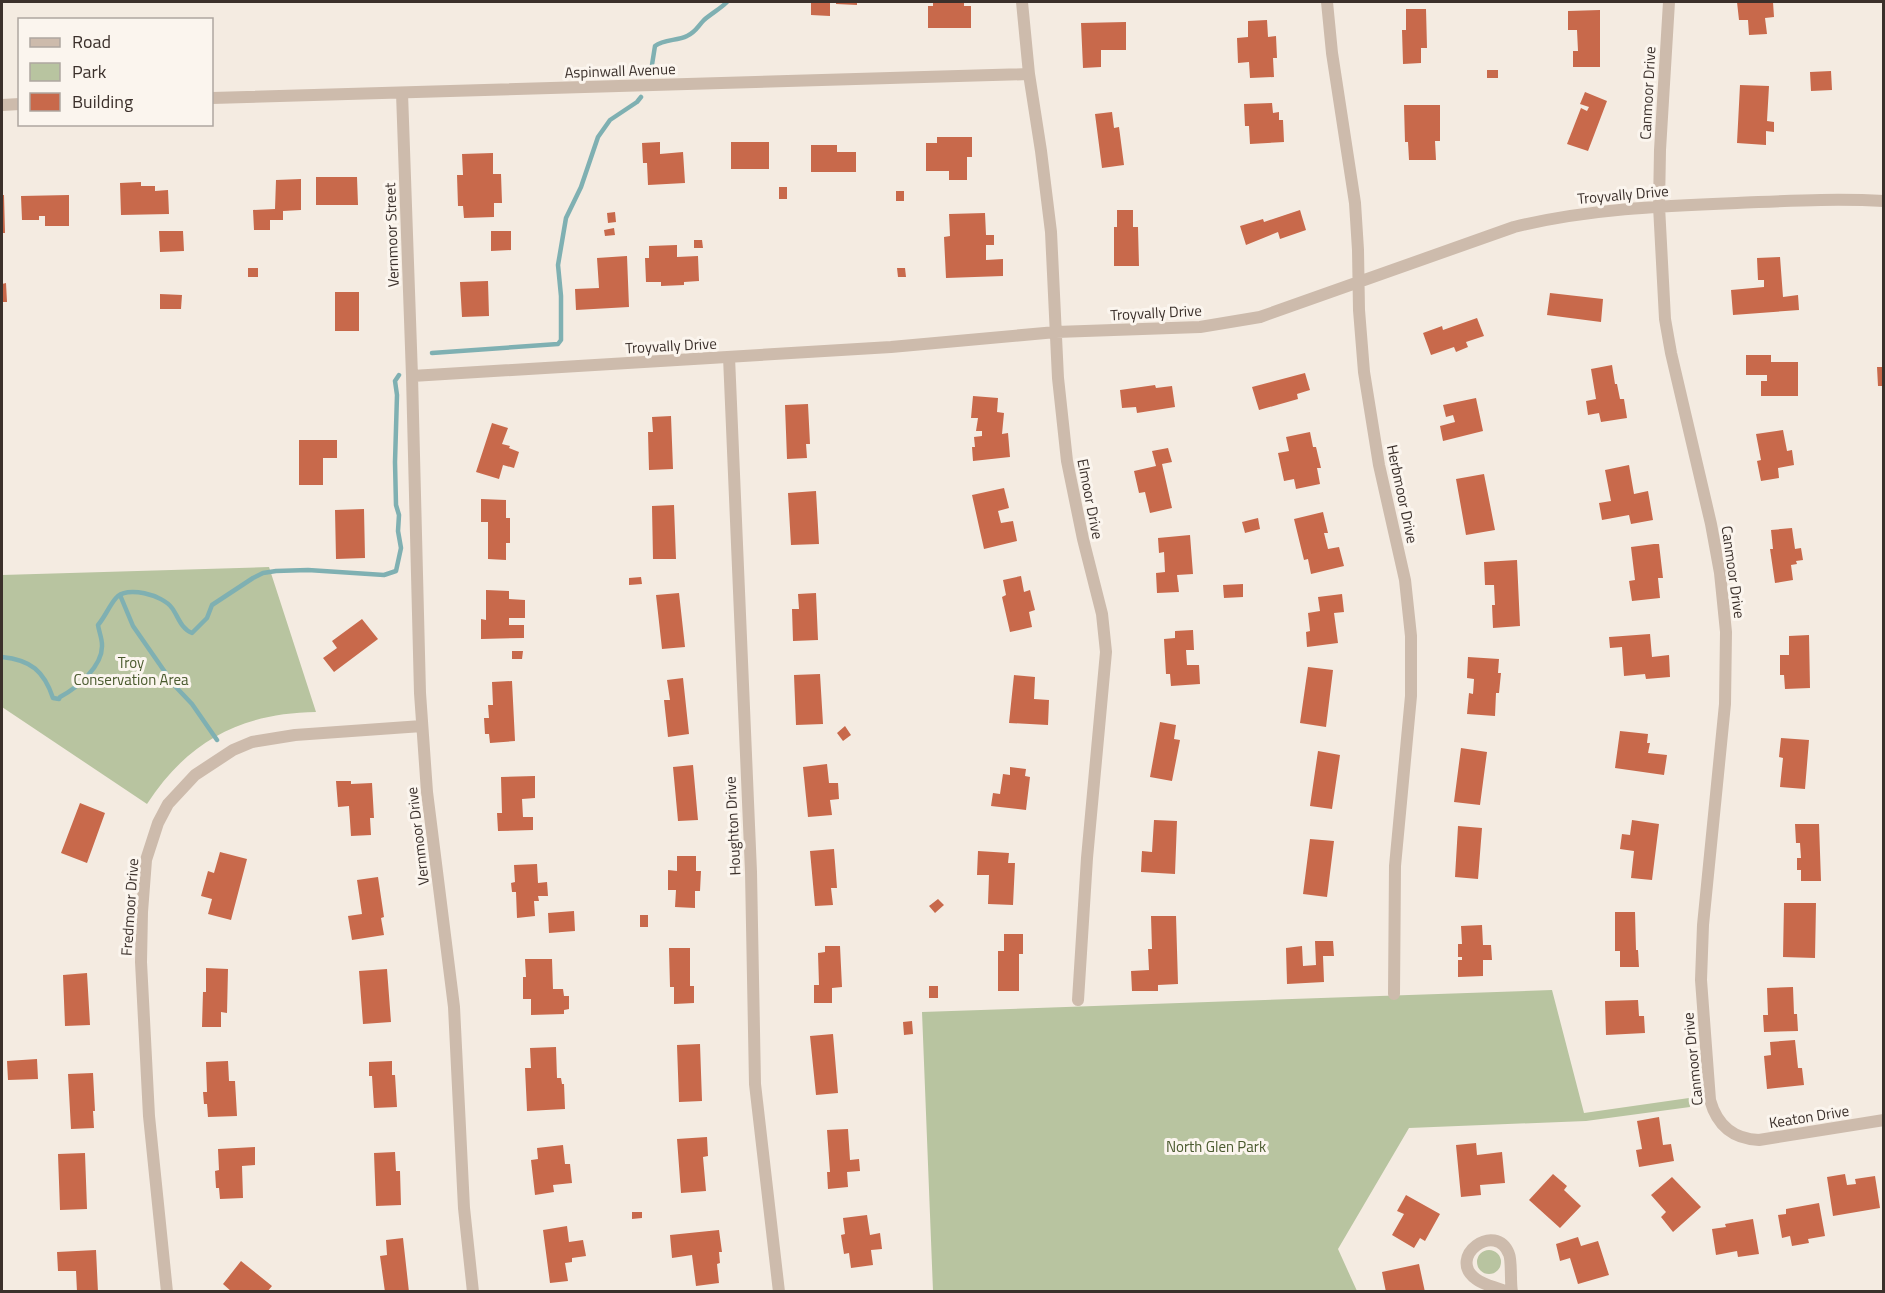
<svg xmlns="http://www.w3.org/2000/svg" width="1885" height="1293" viewBox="0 0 1885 1293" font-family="'Titillium Web',sans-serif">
	<rect width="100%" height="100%" fill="#f4ebe1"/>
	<path fill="#b8c4a0" d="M269 567 316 712C241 713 188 741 147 804L2 707V575Z
		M1552 990 1584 1113 1689 1098 1690 1107 1586 1121 1409 1128 1338 1249 1357 1291H933L922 1012Z
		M1477 1262a12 12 0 1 1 24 0a12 12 0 1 1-24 0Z"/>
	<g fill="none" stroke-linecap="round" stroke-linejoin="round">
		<path stroke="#7fb0b2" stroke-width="4.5" d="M651 71 655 46C664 39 677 41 687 36 696 32 698 26 704 20 712 13 720 9 727 2
			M432 353 558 344 561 340V296L558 265 566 218 581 187 598 137 610 120 637 102 641 97
			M120 595 133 626 174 685 192 704 217 740
			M2 657C31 660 44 671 53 698L59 699 60 697C77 688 103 666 102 645 102 638 99 632 98 625 105 617 109 606 116 598 126 585 163 595 172 608 178 616 181 629 192 633L207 618 212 605 253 578 263 573 276 571 308 570 384 575 396 571 401 548 398 531 399 515 396 505 395 462 397 395 395 381 399 375"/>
	</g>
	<path fill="#c8694b" d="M811 2H830V16L811 15Z
		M836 2H857V5L836 4Z
		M933 2H964V6H971V28H928V6H933Z
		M1737 2H1773L1774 17 1765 18 1767 34 1749 35 1748 20H1739Z
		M1406 9H1426L1427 48H1421V63L1403 64 1402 30H1406Z
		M1600 10V67H1573V51H1578L1577 30H1568V11Z
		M1267 20 1268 37 1276 36 1277 58H1273L1274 77 1250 78 1249 62 1238 63 1237 38 1248 37V21Z
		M1126 22V50H1101V67L1083 68 1081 23Z
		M1487 70H1498V78H1487Z
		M1831 71 1832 90 1811 91 1810 72Z
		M1740 85 1769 86 1767 121 1774 122V132L1766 131V145L1737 143Z
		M1585 92 1607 101 1588 151 1567 144 1581 108 1587 111 1589 107 1580 104Z
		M1272 103 1273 113 1279 112V120H1283L1284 142 1250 144 1249 126H1245L1244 104Z
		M1404 105H1440V141H1435L1436 160H1409L1408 142H1405Z
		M1112 112 1114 128 1119 127 1124 165 1102 168 1095 114Z
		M937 137H972V157H967V180H949V171H926V143H937Z
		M660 142V154L683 152 685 183 648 185 647 163H643L642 143Z
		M731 142H769V169H731Z
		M811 145H837V152H856V172H811Z
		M493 153V174H501L502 203H494V217L464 218 463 206H458L457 175H463L462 154Z
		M316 177H357L358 205H316Z
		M301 179V210L283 211V220H270V230H254L253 210 275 209 276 180Z
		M141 182V186H155V191L168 190 169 214 121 215 120 183Z
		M779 187H787V199H779Z
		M896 191H904V201H896Z
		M2 195H4L5 233H2Z
		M69 195V226H45V216H39V220H22L21 196Z
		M1117 210H1133V227H1138L1139 266H1114V227H1117Z
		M1300 210 1306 230 1280 239 1278 232 1246 245 1240 226 1263 219 1264 222Z
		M615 212 616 222 608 223 607 213Z
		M985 213 986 235H994V245H986V260L1003 259V276L946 278 944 237 950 236 949 214Z
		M614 228 615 235 605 236 604 230Z
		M159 231H183L184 251 160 252Z
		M491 231H511V250L491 251Z
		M694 240H702L703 248H694Z
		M677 245V257L698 256 699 281 684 282V285L661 286V282H646L645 258H649V246Z
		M627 256 629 307 576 310 575 289 599 288 597 258Z
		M1780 257 1783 297 1798 295 1799 310 1733 315 1731 290 1764 287V280H1758L1757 258Z
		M248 268H258V277H248Z
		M897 268H905L906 277H898Z
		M488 281 489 316 462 317 460 282Z
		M6 283 7 302H2V284Z
		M335 292H359V331H335Z
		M1550 293 1603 299 1601 322 1547 315Z
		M160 294 182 295 181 309H160Z
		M1477 318 1484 336 1466 342 1468 347 1456 352 1454 347 1431 355 1423 333 1442 326 1443 330Z
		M1746 355H1771V362H1798V396H1761V381H1767V375H1746Z
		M1612 365 1615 384H1617L1620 399H1624L1627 418 1601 422 1599 413 1588 415 1586 401 1596 399 1591 369Z
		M1877 367H1884V386H1878Z
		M1305 373 1310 390 1297 394 1298 399 1259 410 1252 387Z
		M1155 385 1156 388 1172 386 1175 407 1137 413 1136 407 1122 408 1120 390Z
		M973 396 998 398 997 412 1004 413 1002 434 1008 433 1010 457 973 461 972 447H975L974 437 982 436V431H976L978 418H971Z
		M1476 398 1483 431 1443 441 1440 426 1455 422 1453 415 1446 417 1443 405Z
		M808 404 810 444H806L807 458 787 459 785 405Z
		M671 416 673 469 649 470 648 432H653L652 417Z
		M492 423 508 428 502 444 510 446 509 448 519 452 514 468 503 465 499 479 476 472Z
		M1783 430 1787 451 1792 450 1794 465 1778 468 1779 478 1761 481 1757 461 1761 460 1756 434Z
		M1310 432 1313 447H1316L1321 468H1317L1320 484 1296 489 1294 479 1284 481 1278 453 1289 451 1286 437Z
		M299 440H337V458H323V485H299Z
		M1168 448 1172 462 1162 464 1172 508 1150 513 1145 492 1139 493 1134 471 1156 466 1152 451Z
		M1629 465 1634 494 1648 491 1653 520 1631 524 1629 515 1602 520 1599 503 1611 501 1605 470Z
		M1484 474 1495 530 1466 535 1456 479Z
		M1004 488 1009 508 998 511 1001 523 1013 521 1017 541 984 549 972 495Z
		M816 491 819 544 791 545 788 493Z
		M481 499 506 500V518H510V543H506V560L488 559V522H481Z
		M674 505 676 559H653L652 506Z
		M364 509 365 558 336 559 335 510Z
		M1323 512 1328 533H1324L1328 549 1339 547 1344 566 1311 574 1308 559 1304 560 1294 519Z
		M1258 518 1260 529 1245 533 1242 522Z
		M1792 528 1795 549 1801 548 1803 560 1796 561 1797 564 1791 565 1793 580 1775 583 1770 549H1773L1771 530Z
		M1190 535 1193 574 1177 575 1179 592 1157 593 1156 573 1165 572 1164 552 1159 553 1158 538Z
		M1654 544H1659L1663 578H1658L1660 598 1632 601 1629 581 1635 580 1631 547Z
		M1517 560 1520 626 1493 628 1492 605H1495L1494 585H1485L1484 562Z
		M1021 576 1024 592 1030 590 1035 610 1029 612 1032 627 1010 632 1002 597 1006 595 1003 580Z
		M641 577 642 584 629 585V578Z
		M1243 584V597L1224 598 1223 585Z
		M486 590 509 591V599L525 600V618H509V625H524V638L481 639V619L486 620Z
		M679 593 685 647 662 649 656 595Z
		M816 593 818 640 793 641 792 609H799L798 594Z
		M1342 594 1344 612 1334 613 1338 643 1307 647 1306 632 1310 631 1308 613 1320 611 1318 597Z
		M362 619 378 639 334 672 323 658 337 648 332 641Z
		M1193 630 1194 650H1186L1187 665H1199L1200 684 1171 686 1170 674H1166L1164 639 1175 638V631Z
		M1650 634 1652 657 1669 655 1670 677 1646 679 1645 674 1624 676 1622 647 1610 648 1609 637Z
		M1809 635 1810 688 1785 689 1784 675H1780V655H1789V636Z
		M512 651H523L522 659H512Z
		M1468 657 1499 659 1498 673H1501L1499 693H1496L1495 716 1467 714 1469 693 1473 694 1474 679 1467 678Z
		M1308 667 1333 670 1326 727 1300 723Z
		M820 674 823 724 796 725 794 675Z
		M1014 675 1035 677 1034 699 1049 700 1048 725 1009 723Z
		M683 678 689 734 668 737 664 700H670L667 680Z
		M512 681 515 741 490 743 489 734H485L484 718H489L488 705H493L492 682Z
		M1160 722 1176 725 1174 739 1180 740 1172 781 1150 777Z
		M845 726 851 735 843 741 837 733Z
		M1620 731 1648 734 1647 743H1650L1648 753 1667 755 1664 775 1615 768Z
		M1781 738 1809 740 1805 789 1780 787 1783 758 1779 757Z
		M1461 748 1487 752 1480 805 1454 802Z
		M1318 751 1340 755 1332 809 1310 806Z
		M827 764 829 783H838L839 799 830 800 832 815 808 817 803 767Z
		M693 765 698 820 678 821 673 767Z
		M1010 767 1026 769 1025 776 1030 777 1026 810 991 806 993 793 1000 794 1003 774 1010 775Z
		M535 776V798L522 799 523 817H533V830L498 831 497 813H502L501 777Z
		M336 781H351V784L372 783 374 818H370L371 835 351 836 349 806 338 807Z
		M80 803 105 813 87 863 61 853Z
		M1154 820 1177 821 1175 874 1141 872 1142 851 1152 852Z
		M1632 820 1659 824 1652 880 1631 878 1634 851 1620 849 1622 834 1630 835Z
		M1795 824H1819L1821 881H1801V870H1797V858H1801L1800 843H1796Z
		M1458 826 1482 828 1478 879 1455 877Z
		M1310 839 1334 841 1327 897 1303 894Z
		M834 849 837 888H831L833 905 815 906 810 851Z
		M978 851 1009 853 1008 863H1015L1013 905 988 904 989 875H977Z
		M220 852 247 859 231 920 208 914 212 899 201 896 208 871 214 873Z
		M677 856H696V871H701L700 891H695V908L675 907 676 890H668V870L677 871Z
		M537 864 538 883 547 882 548 896H538L539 901H534L535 916 517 918 516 892H512L511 883 515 882 514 865Z
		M378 877 384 917 381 918 384 935 352 940 348 916 362 914 357 880Z
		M938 899 944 905 935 913 929 906Z
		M1784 903H1816L1815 958 1783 957Z
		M574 911 575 931 549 933 548 913Z
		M1615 912H1635L1636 950H1638L1639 967H1620V951H1615Z
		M640 915H648V927H640Z
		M1151 916H1176L1178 984 1158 985V991H1132L1131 971 1149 970 1148 949H1152Z
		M1482 925 1483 945H1491L1492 960H1483V976L1458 977V960H1462V957H1458V944H1462L1461 926Z
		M1004 934H1023V954H1019V991H998V951H1004Z
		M1315 941H1333L1334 956H1323L1324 982 1287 984 1286 948 1302 946 1303 966 1316 965Z
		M825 946H840L842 987 832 988V1003H814V985H819L818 953 825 952Z
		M669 948H690V986H694V1003L674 1004V987H670Z
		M525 959H552L553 989H563L564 996H569V1009L564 1010V1014L531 1015V999H523V977H526Z
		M206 968 228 969 227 1013 221 1012V1027H202L203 992H206Z
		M387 969 391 1022 363 1024 359 971Z
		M87 973 90 1025 65 1026 63 975Z
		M929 986H938V998H929Z
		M1793 987 1794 1014H1797L1798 1031 1764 1032 1763 1015H1768L1767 988Z
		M1638 1000 1639 1016H1644L1645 1033 1606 1035 1605 1001Z
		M912 1021 913 1034 904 1035 903 1022Z
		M833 1034 838 1093 816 1095 810 1036Z
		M1795 1040 1798 1068H1802L1804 1085 1767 1089 1764 1056 1771 1055 1770 1042Z
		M700 1044 702 1101 679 1102 677 1045Z
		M556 1047 557 1078H561L562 1084H564L565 1109 527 1111 525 1068H531L530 1048Z
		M37 1059 38 1079 8 1080 7 1061Z
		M228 1061 229 1081H235L237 1116 208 1117 207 1104H204L203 1092H207L206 1062Z
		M392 1061V1075H395L397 1107 374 1108 372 1076H369V1062Z
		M93 1073 95 1111H93L94 1128 71 1129 68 1074Z
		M1659 1117 1663 1145 1671 1144 1674 1161 1639 1167 1636 1150 1642 1149 1637 1121Z
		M848 1129 850 1160 859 1159 860 1171 847 1172 848 1187 828 1189 827 1172H830L827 1130Z
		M707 1137 708 1156 703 1157 706 1191 681 1193 677 1139Z
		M1476 1143 1477 1155 1502 1152 1505 1183 1480 1185 1481 1195 1461 1197 1456 1145Z
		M563 1145 565 1164H570L572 1183 553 1185 554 1192 535 1195 531 1160 538 1159 537 1148Z
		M255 1147V1165L242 1166 243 1198 220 1199 219 1188H216L215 1171 219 1170 218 1149Z
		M395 1152 396 1171H400L401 1205 376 1206 374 1153Z
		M85 1153 87 1209 60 1210 58 1154Z
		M1553 1174 1567 1186 1564 1190 1581 1206 1560 1228 1529 1200Z
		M1845 1174 1847 1185 1856 1184 1855 1179 1875 1176 1880 1208 1833 1216 1827 1177Z
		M1672 1177 1701 1207 1673 1232 1661 1217 1666 1212 1651 1195Z
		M1406 1195 1440 1214 1425 1241 1420 1238 1414 1248 1392 1235 1404 1214 1397 1211Z
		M1819 1203 1825 1236 1808 1239 1809 1243 1792 1246 1790 1236 1782 1238 1778 1215 1786 1214V1209Z
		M632 1212H642V1218L632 1219Z
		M867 1215 870 1235 880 1233 882 1249 871 1250 873 1265 851 1268 849 1253 844 1254 841 1235 845 1234 843 1218Z
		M1753 1219 1759 1254 1738 1257 1737 1251 1716 1255 1712 1229 1726 1227 1725 1224Z
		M567 1226 569 1242 583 1240 586 1256 572 1258V1262L565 1263 568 1281 550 1283 543 1230Z
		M719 1230 722 1252H719L720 1263 717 1264 719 1283 696 1286 692 1255 672 1258 670 1235Z
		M1578 1237 1581 1246 1598 1241 1609 1275 1578 1284 1570 1258 1560 1261 1556 1244Z
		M403 1238 409 1292H385L380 1256 387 1255 386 1240Z
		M96 1250 98 1292H77L76 1271H58L57 1252Z
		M241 1261 272 1286 267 1292H232L223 1284Z
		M1419 1264 1425 1292H1386L1382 1272Z"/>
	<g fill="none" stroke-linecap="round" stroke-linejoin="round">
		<path stroke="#cdbbac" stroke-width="12" d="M1022 2 1029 74 1041 151 1051 232 1058 378 1067 461 1083 539 1102 614 1106 652 1087 858 1078 1000
			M1327 2 1332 53 1355 203 1358 250 1359 310 1364 372 1379 465 1405 580 1411 636V696L1395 866 1394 994
			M1669 2 1660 150 1659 206 1665 319 1671 353 1711 524 1720 573 1726 632 1725 704 1703 925 1701 980 1710 1100C1717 1125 1733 1139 1759 1140L1884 1120
			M402 93 412 376 420 693 427 792 454 1007 464 1208 473 1292
			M212 98 1029 74
			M2 105 20 104
			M729 357 751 872 755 1084 779 1292
			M412 376 891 347 1056 332 1200 327 1260 317 1514 227C1587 209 1661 206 1737 203 1786 201 1834 198 1884 201
			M167 1292 149 1116 141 962 142 912 146 860 158 823 168 804 195 775 233 750 252 742 295 735 422 726
			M1507 1292C1497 1287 1485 1286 1476 1279 1446 1257 1496 1220 1509 1254 1512 1261 1510 1282 1512 1292"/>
	</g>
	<g text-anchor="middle" stroke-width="6" stroke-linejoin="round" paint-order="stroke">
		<g font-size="15" fill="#3b302b" stroke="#fbf5ee">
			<text transform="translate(620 71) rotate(-2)" y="5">Aspinwall Avenue</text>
			<text transform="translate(1648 93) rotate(-87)" y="5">Canmoor Drive</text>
			<text transform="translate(1623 195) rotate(-5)" y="5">Troyvally Drive</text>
			<text transform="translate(392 235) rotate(-92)" y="5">Vernmoor Street</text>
			<text transform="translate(1156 313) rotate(-3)" y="5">Troyvally Drive</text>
			<text transform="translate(671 346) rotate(-3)" y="5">Troyvally Drive</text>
			<text transform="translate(1402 494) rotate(78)" y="5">Herbmoor Drive</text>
			<text transform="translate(1090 499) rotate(79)" y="5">Elmoor Drive</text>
			<text transform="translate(1733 572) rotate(82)" y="5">Canmoor Drive</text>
			<text transform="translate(733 826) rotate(-93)" y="5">Houghton Drive</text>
			<text transform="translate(418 836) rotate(-97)" y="5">Vernmoor Drive</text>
			<text transform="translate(130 907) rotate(-86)" y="5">Fredmoor Drive</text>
			<text transform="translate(1693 1059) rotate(-96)" y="5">Canmoor Drive</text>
			<text transform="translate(1809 1117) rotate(-9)" y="5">Keaton Drive</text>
		</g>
		<g font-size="15" fill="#4a5a2e" stroke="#fbf5ee">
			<text x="131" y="668">Troy<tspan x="131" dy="17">Conservation Area</tspan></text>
			<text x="1216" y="1152">North Glen Park</text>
		</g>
	</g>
	<rect width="1885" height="1293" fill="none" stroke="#3b302b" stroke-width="6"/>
	<rect x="18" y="18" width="195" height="108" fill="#fbf5ee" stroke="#aea6a0" stroke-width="1.5"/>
	<rect x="30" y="38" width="30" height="9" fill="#cdbbac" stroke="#aea6a0" stroke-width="1.5"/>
	<text x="72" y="48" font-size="18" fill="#3b302b">Road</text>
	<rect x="30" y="63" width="30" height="18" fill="#b8c4a0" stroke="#aea6a0" stroke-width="1.5"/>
	<text x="72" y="78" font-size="18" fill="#3b302b">Park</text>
	<rect x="30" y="93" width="30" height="18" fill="#c8694b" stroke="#aea6a0" stroke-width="1.5"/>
	<text x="72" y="108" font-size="18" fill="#3b302b">Building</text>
</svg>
